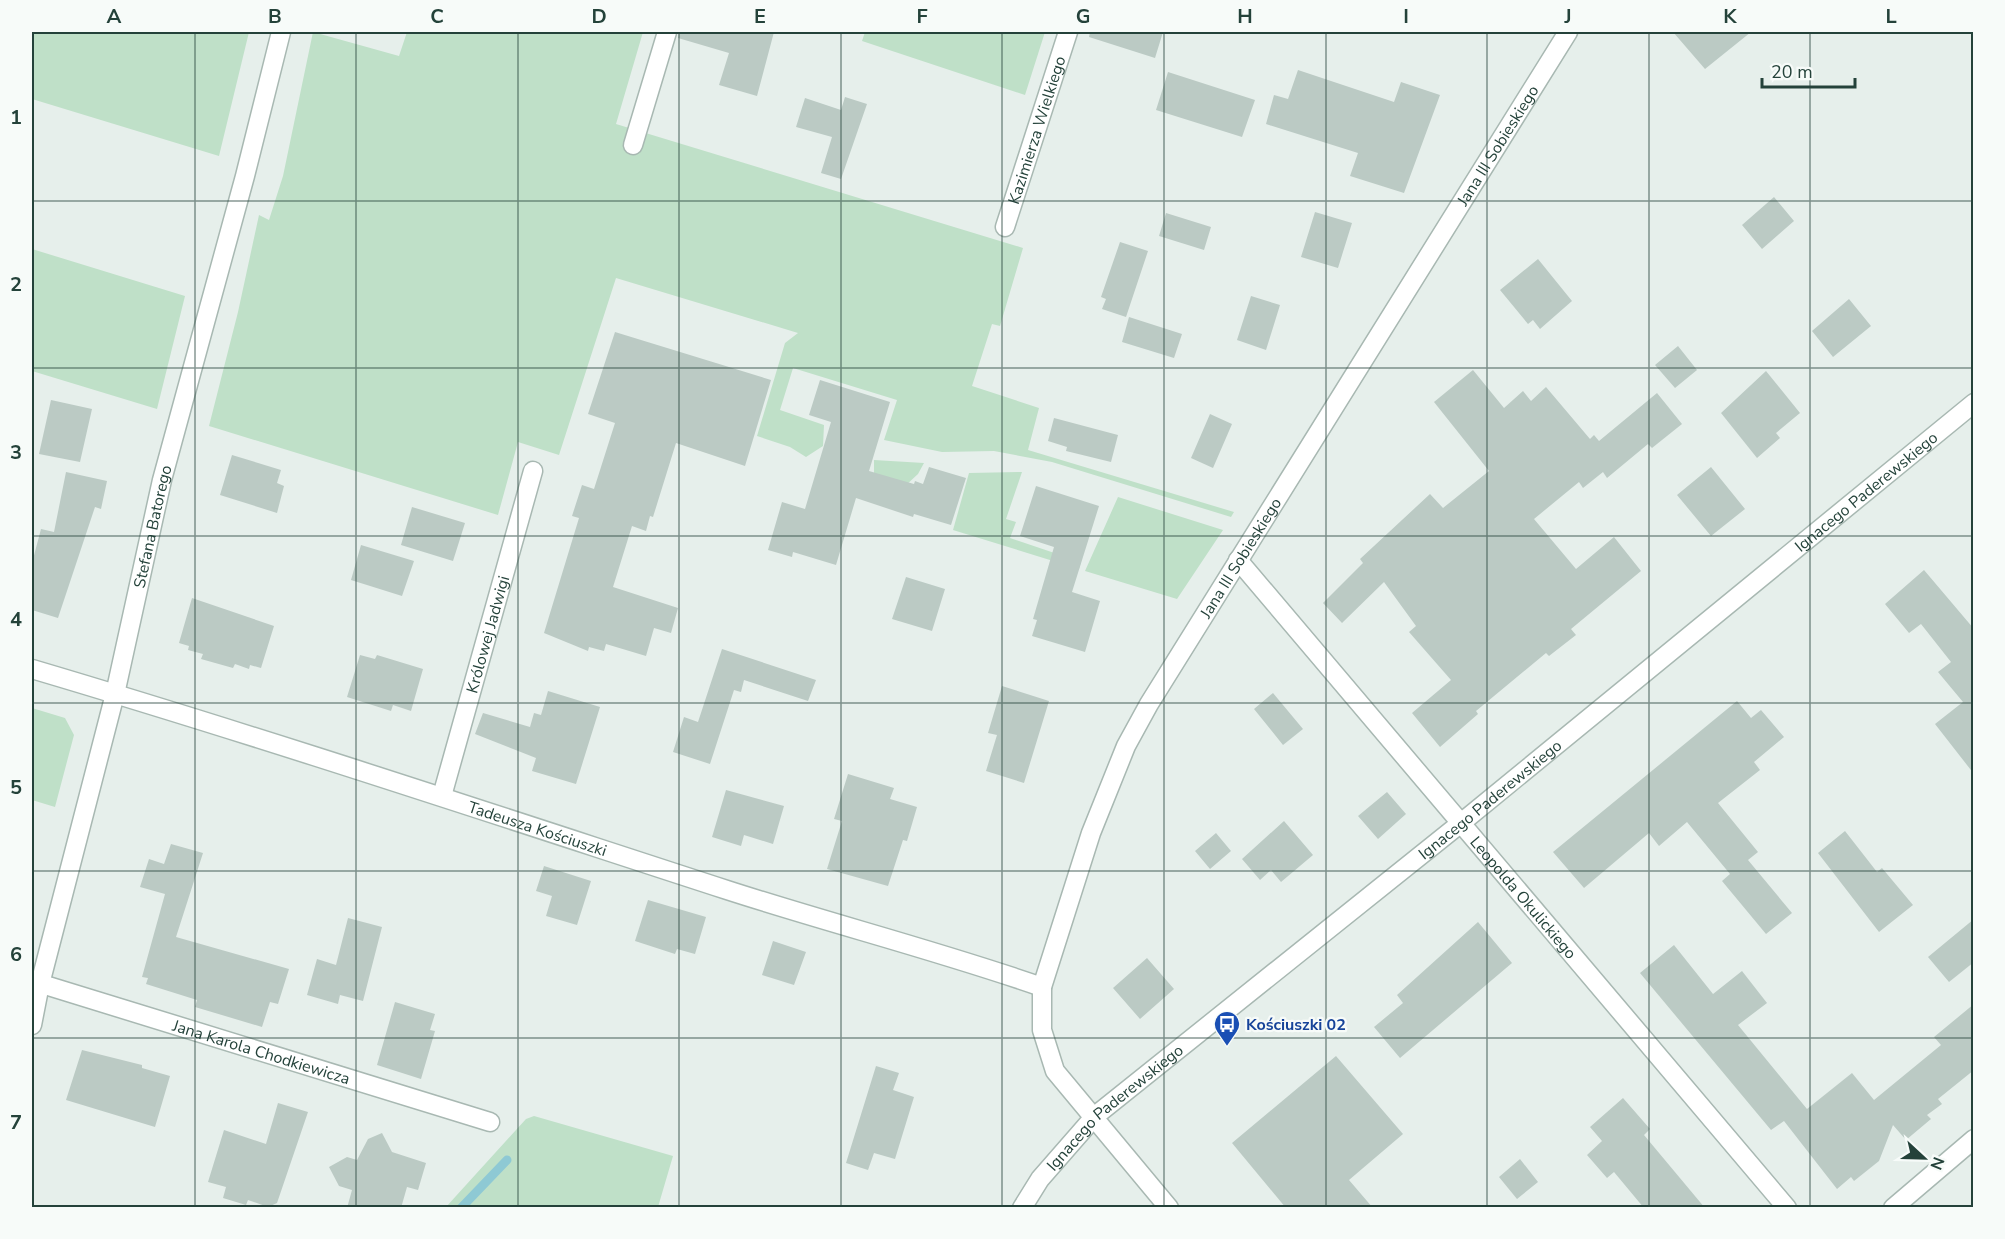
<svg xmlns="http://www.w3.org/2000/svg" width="2005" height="1239" viewBox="0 0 2005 1239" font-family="'Nunito Sans',sans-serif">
	<rect width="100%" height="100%" fill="#e6efeb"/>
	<path fill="#bfe0c8" d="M32 32H249L219 156 32 99Z
		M313 32 399 56 407 32H643L616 124 1023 248 1000 326 992 324 972 386 1039 408 1028 450 1234 512 1231 517 1052 462 994 451 942 452 884 440 897 400 793 368 780 410 824 425 823 446 806 457 790 447 757 436 785 343 798 333 616 278 559 455 518 442 498 515 209 426 238 312 259 215 269 220 283 176Z
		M865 32H1045L1025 95 862 41Z
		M32 249 185 296 157 409 32 371Z
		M874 460 924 463 918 474 905 486 874 476Z
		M1022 472 1006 519 1016 522 1010 538 1081 562 1079 569 953 530 969 473Z
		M1118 497 1223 530 1177 599 1085 571Z
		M32 708 65 718 74 735 55 807 32 800Z
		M534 1116 673 1156 658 1207H446L526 1119Z"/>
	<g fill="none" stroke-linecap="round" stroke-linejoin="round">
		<path stroke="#8ec9d4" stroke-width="9" d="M461 1208 507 1160"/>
	</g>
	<path fill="#bbcac4" d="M679 32H774L757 96 719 85 729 53 678 38Z
		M1090 32H1163L1155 58 1089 37Z
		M1673 32H1751L1705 69Z
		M1298 70 1394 102 1401 82 1440 95 1404 193 1350 176 1358 153 1266 124 1274 95 1288 99Z
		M1168 72 1255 100 1242 137 1156 110Z
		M845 97 867 104 841 179 821 173 832 137 796 127 805 98 841 110Z
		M1774 197 1794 221 1762 249 1742 225Z
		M1315 212 1352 223 1338 268 1301 257Z
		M1166 213 1211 227 1204 250 1159 236Z
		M1120 242 1148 251 1126 317 1102 309 1106 299 1101 297Z
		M1538 259 1572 301 1540 329 1533 320 1528 324 1500 290Z
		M1251 296 1280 305 1266 350 1237 340Z
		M1849 299 1871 326 1833 357 1812 331Z
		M1129 317 1182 334 1174 358 1122 342Z
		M615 332 771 380 745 466 676 443 653 517 650 516 646 531 632 526 613 587 678 608 671 633 654 628 646 656 606 644 604 651 589 647 588 651 544 633 579 518 572 516 582 485 594 489 615 423 588 414Z
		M1678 346 1697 370 1675 388 1655 365Z
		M1473 370 1504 408 1523 391 1531 401 1546 387 1590 439 1594 435 1599 441 1657 393 1682 424 1652 448 1648 444 1607 478 1603 472 1583 488 1579 482 1534 519 1576 569 1614 537 1641 571 1571 629 1576 635 1549 656 1546 653 1476 711 1478 714 1440 747 1412 713 1451 680 1409 632 1416 626 1384 582 1342 623 1323 603 1363 563 1360 559 1430 494 1443 508 1489 471 1434 402Z
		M1766 371 1800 413 1776 433 1780 438 1757 458 1721 413Z
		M820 380 890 402 869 471 914 484 915 481 923 484 929 467 966 478 951 525 914 514 913 517 856 498 836 565 793 552 792 557 768 550 782 502 805 509 831 422 809 415Z
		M51 400 92 409 80 462 39 454Z
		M1210 414 1232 424 1213 468 1191 458Z
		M1054 418 1118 435 1111 462 1066 451 1067 447 1048 441Z
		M232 455 281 470 277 483 284 486 277 513 220 495Z
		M1711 467 1745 509 1711 536 1677 495Z
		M66 472 107 481 101 509 95 507 58 618 32 610V563L41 529 54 532Z
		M1036 486 1099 506 1072 592 1100 601 1085 652 1032 636 1037 620 1033 619 1054 547 1020 536Z
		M412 507 465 523 453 561 401 545Z
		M361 545 414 561 402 596 351 580Z
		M1924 570 1974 629V774L1935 724 1963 702 1938 672 1951 662 1921 624 1909 633 1885 604Z
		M906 577 945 589 932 631 892 619Z
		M192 598 274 626 261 668 250 665 249 669 235 664 233 668 201 659 203 654 188 650 189 646 179 643Z
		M722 649 816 680 808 701 744 680 741 692 734 690 710 764 673 752 684 717 698 722Z
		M360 655 375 659 377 655 423 669 411 711 393 705 391 711 347 697Z
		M1002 686 1049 701 1024 783 986 771 997 735 988 733Z
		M548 691 600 707 576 784 532 771 536 758 475 734 483 713 530 727 534 713 541 715Z
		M1273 693 1303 729 1283 745 1254 709Z
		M1737 701 1751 718 1761 710 1784 737 1754 762 1760 770 1718 803 1758 852 1748 860 1792 913 1766 934 1722 881 1730 874 1687 822 1659 846 1649 833 1584 888 1553 852Z
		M848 774 894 788 890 799 917 807 907 841 903 840 888 886 827 869 842 821 834 819Z
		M726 790 784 806 773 844 744 835 741 846 712 837Z
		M1387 792 1406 814 1378 839 1358 816Z
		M1284 821 1313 855 1281 882 1271 870 1260 880 1242 859Z
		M1845 831 1877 872 1882 868 1913 905 1879 932 1818 853Z
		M1216 833 1231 851 1210 869 1195 851Z
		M171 844 203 853 176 937 289 969 278 1004 270 1002 262 1027 195 1007 197 1000 146 984 148 978 142 977 165 894 140 887 149 859 164 864Z
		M544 866 591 881 577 925 546 916 552 896 536 891Z
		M648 900 706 917 695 954 677 949 675 954 635 941Z
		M348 918 382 927 363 1001 340 995 338 1004 307 995 317 959 336 965Z
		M1974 919V962L1949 982 1928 957Z
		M1478 922 1512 963 1400 1058 1374 1027 1403 1003 1397 995Z
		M773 941 806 952 794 985 762 975Z
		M1674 945 1713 994 1742 971 1767 1003 1738 1025 1807 1109 1852 1073 1874 1100 1941 1045 1934 1037 1974 1004V1070L1938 1099 1942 1104 1927 1115 1931 1119 1906 1140 1893 1125 1879 1161 1854 1181 1851 1177 1837 1189 1784 1121 1771 1130 1640 973Z
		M1147 958 1174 989 1140 1019 1113 988Z
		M395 1002 435 1014 430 1030 435 1031 421 1079 377 1065Z
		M82 1050 142 1065V1068L170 1076 155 1127 66 1100Z
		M1336 1056 1403 1134 1349 1180 1373 1208H1286L1232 1143Z
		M876 1066 899 1073 893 1090 914 1097 895 1159 874 1153 868 1170 846 1163Z
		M1623 1098 1650 1129 1644 1135 1705 1208H1644L1614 1172 1607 1178 1587 1155 1602 1141 1590 1127Z
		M278 1103 308 1112 277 1203 268 1207 248 1200 246 1205 223 1198 226 1187 208 1182 224 1130 266 1144Z
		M382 1133 392 1152 426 1163 418 1190 407 1187 401 1208H347L352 1190 339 1186 329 1167 347 1157 357 1160 368 1139Z
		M1520 1159 1538 1182 1517 1199 1499 1177Z"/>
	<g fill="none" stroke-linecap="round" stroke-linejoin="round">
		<g stroke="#a8b8b2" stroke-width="21">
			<g id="minor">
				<path d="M633 145 667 32"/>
				<path id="s1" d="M1005 227 1068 32"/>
				<path id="s2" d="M1238 560 1787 1208"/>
				<path id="s3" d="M32 669C265 738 496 815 727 890 832 924 939 951 1042 987"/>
				<path id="s4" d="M442 796 533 471"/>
				<path id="s5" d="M32 981 490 1122"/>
				<path id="s6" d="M32 1025 40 984 115 694 162 480 245 176 281 32"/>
				<path id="s7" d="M1022 1208 1040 1179 1095 1116 1461 823 1974 403"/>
				<path id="s8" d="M1169 1208 1055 1071 1042 1030V987L1091 833 1126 746 1149 704 1568 32"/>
				<path d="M1893 1208 1974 1139"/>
			</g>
		</g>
		<use href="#minor" stroke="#fff" stroke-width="18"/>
	</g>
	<path fill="none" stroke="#24423a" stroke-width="1.5" stroke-opacity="0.55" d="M195 32V1208M356 32V1208M518 32V1208M679 32V1208M841 32V1208M1002 32V1208M1164 32V1208M1326 32V1208M1487 32V1208M1649 32V1208M1810 32V1208M32 201H1974M32 368H1974M32 536H1974M32 703H1974M32 871H1974M32 1038H1974"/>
	<defs>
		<g id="bus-pin" transform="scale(1.35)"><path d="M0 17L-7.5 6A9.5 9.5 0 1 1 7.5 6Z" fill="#1a4fb4" stroke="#f7fbf9"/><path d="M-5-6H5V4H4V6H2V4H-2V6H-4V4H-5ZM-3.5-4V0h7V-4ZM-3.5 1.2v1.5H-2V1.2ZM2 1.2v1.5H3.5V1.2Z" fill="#fff"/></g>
	</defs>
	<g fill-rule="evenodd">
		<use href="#bus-pin" x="1227" y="1024"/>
	</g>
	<g text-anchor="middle" stroke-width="4.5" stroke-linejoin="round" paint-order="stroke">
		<g font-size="16" fill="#24423a" stroke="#f7fbf9">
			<text dy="6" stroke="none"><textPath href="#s1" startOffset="102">Kazimierza Wielkiego</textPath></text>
			<text dy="6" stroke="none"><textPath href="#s8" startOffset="1226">Jana III Sobieskiego</textPath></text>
			<text dy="6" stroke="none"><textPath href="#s7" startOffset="1110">Ignacego Paderewskiego</textPath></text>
			<text dy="6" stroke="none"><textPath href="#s6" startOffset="513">Stefana Batorego</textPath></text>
			<text dy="6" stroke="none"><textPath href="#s8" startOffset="740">Jana III Sobieskiego</textPath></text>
			<text dy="6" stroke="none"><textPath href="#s4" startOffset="168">Królowej Jadwigi</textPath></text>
			<text dy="6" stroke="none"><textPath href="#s7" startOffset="624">Ignacego Paderewskiego</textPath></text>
			<text dy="6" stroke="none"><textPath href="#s3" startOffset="530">Tadeusza Kościuszki</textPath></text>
			<text dy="6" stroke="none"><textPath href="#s2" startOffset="442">Leopolda Okulickiego</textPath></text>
			<text dy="6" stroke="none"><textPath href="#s5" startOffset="240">Jana Karola Chodkiewicza</textPath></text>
			<text dy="6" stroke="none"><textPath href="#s7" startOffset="138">Ignacego Paderewskiego</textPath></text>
		</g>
		<g font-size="16" font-weight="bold" fill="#164399" stroke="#f7fbf9" text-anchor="start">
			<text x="1246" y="1030">Kościuszki 02</text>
		</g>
	</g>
	<rect width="2005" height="1239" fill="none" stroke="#f7fbf9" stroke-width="66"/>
	<g transform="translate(1924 1158) rotate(112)" stroke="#f7fbf9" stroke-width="4.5" paint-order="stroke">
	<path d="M0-4.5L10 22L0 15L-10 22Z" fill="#24423a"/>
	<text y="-9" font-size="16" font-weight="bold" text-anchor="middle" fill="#24423a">N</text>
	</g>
	<path d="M1762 78v9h93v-9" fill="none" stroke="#24423a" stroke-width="3"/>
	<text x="1771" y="78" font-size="18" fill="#24423a" stroke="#f7fbf9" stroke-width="4.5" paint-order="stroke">20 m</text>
	<rect x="33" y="33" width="1939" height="1173" fill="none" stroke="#24423a" stroke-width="2"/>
	<g font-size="20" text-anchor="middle" font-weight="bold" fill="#24423a">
		<text x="114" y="23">A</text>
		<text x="275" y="23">B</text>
		<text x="437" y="23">C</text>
		<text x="599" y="23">D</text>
		<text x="760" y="23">E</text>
		<text x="922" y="23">F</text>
		<text x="1083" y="23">G</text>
		<text x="1245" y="23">H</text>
		<text x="1406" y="23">I</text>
		<text x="1568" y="23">J</text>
		<text x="1730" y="23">K</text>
		<text x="1891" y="23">L</text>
		<text x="16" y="124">1</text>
		<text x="16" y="291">2</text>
		<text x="16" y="459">3</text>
		<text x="16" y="626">4</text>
		<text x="16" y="794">5</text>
		<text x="16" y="961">6</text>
		<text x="16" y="1129">7</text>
	</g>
</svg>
